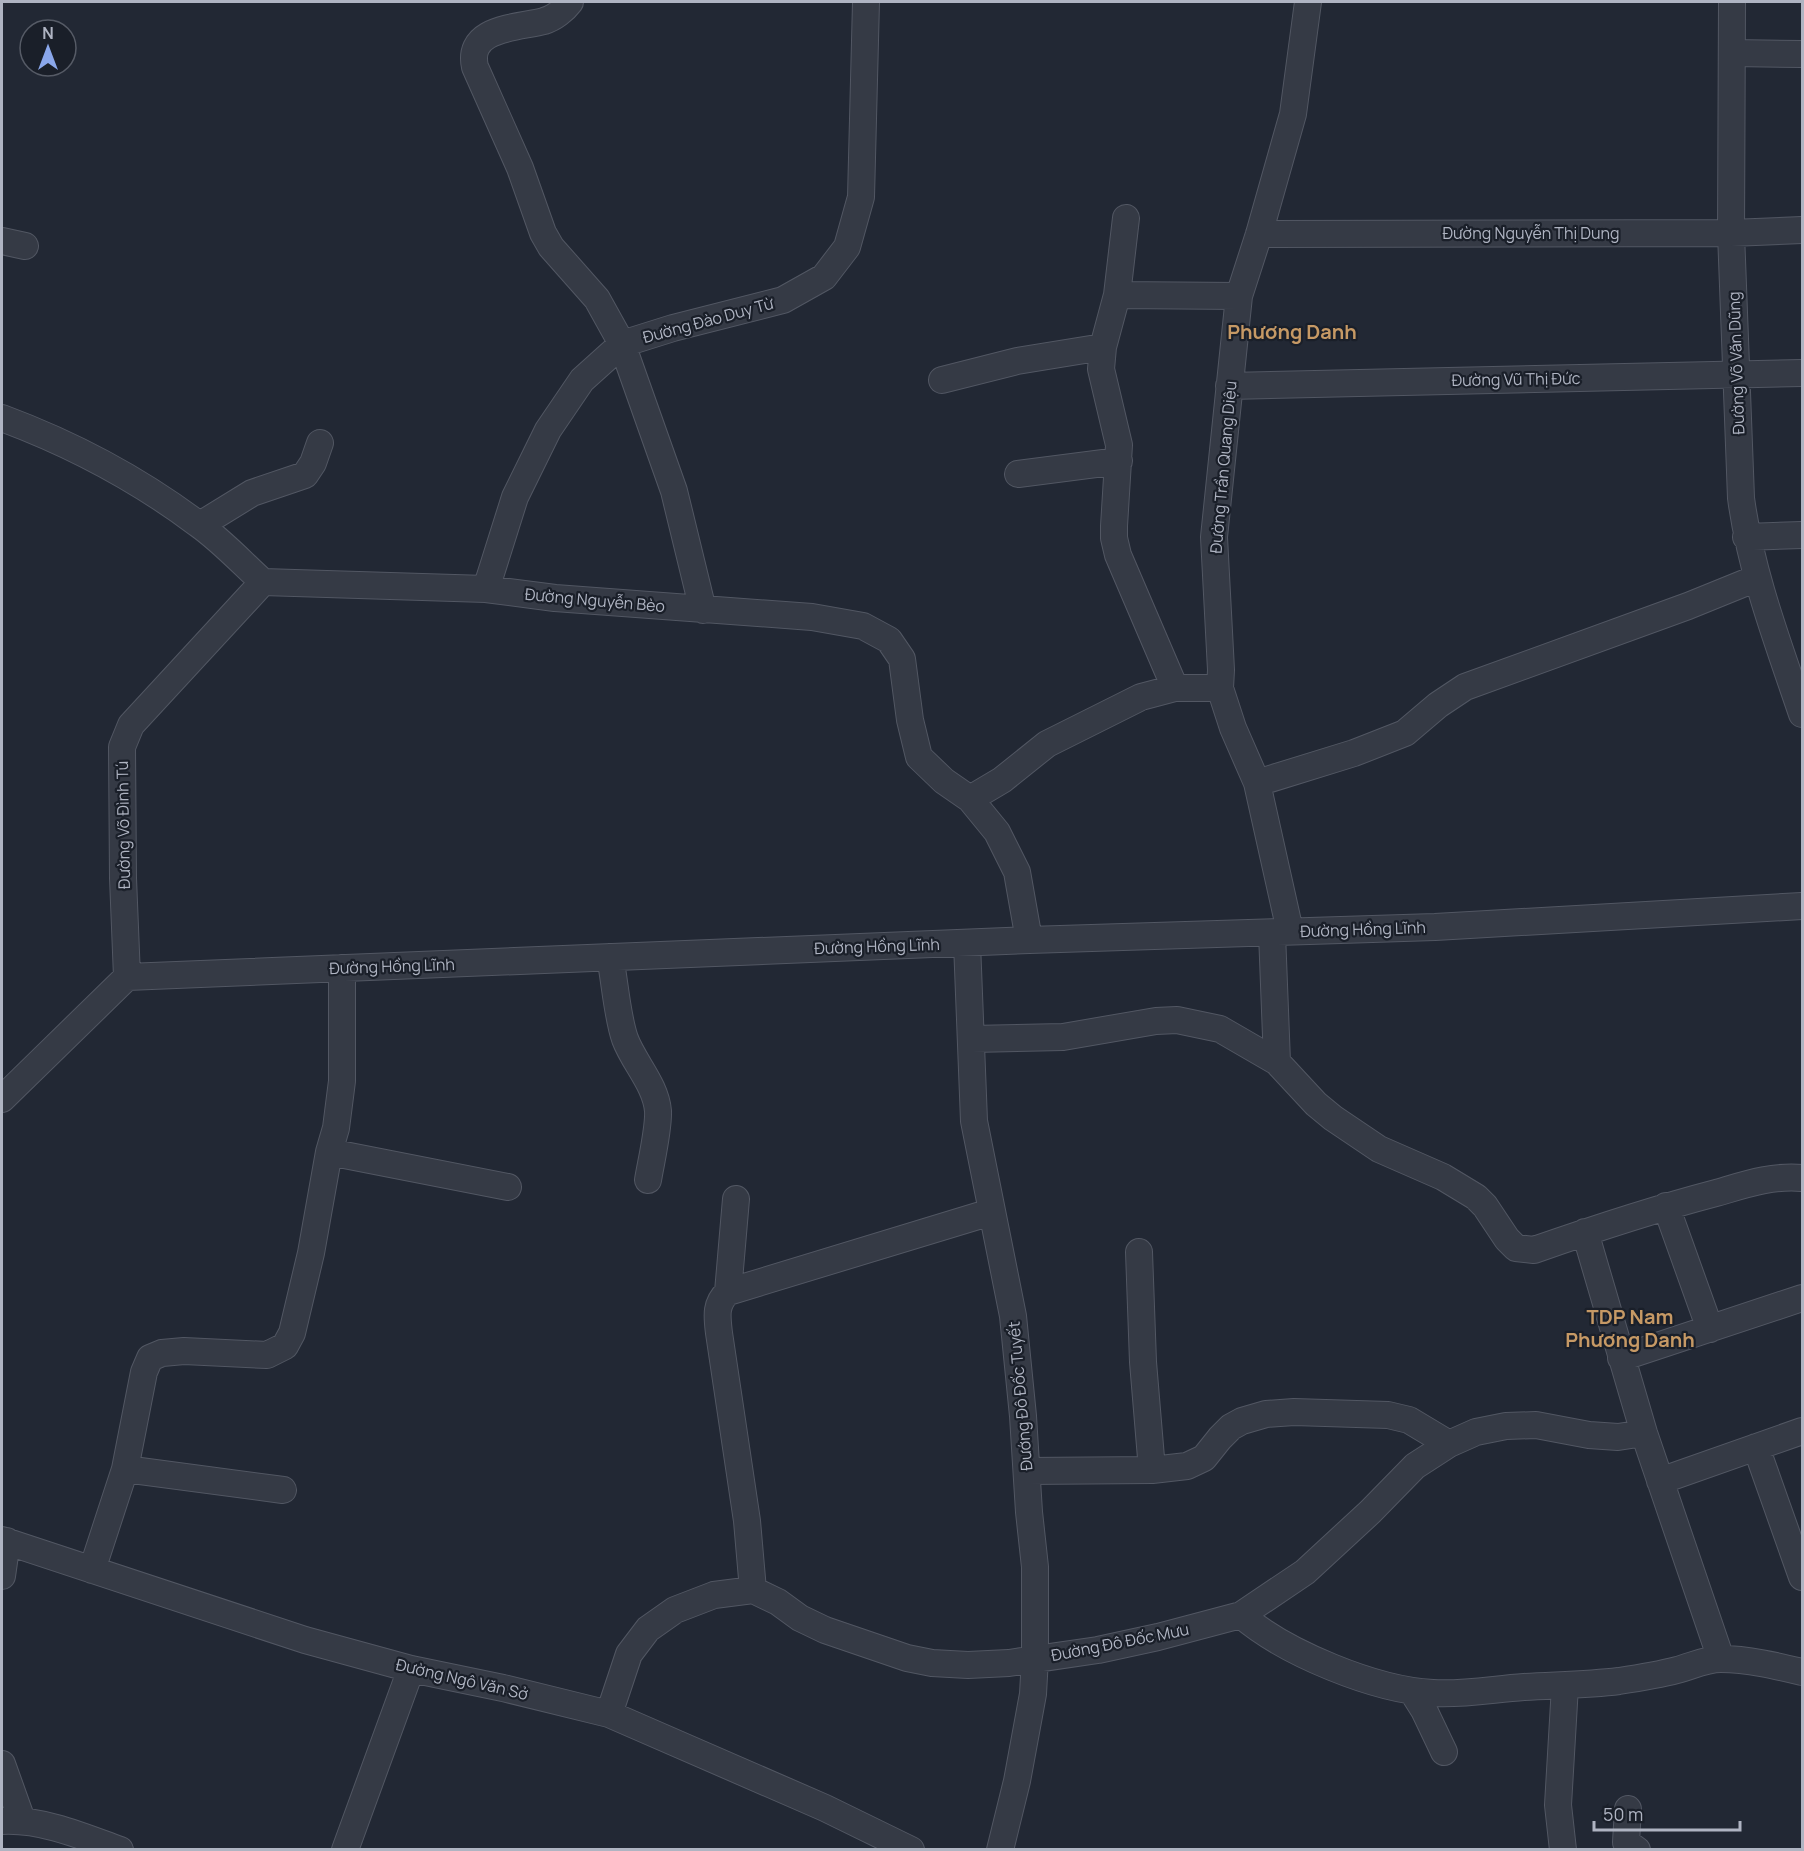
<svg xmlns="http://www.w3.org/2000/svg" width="1804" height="1851" viewBox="0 0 1804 1851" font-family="Manrope,sans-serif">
	<rect width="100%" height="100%" fill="#222834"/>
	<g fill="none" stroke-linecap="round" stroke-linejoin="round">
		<g stroke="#525763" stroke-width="28">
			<path id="minor" d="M570 2C564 10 554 18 544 21 518 28 466 27 475 67L520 168 543 233 551 247 597 299 622 344 674 491 703 610
				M1732 2 1731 233 1741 498C1751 573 1778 643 1802 714
				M1733 53 1802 54
				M1126 218 1117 295 1103 347 1101 369 1119 445 1114 526V538L1118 555 1175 688
				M1259 234 1731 233 1802 230
				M2 241 25 246
				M1117 295 1239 296
				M942 380 1017 361 1103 347
				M1229 386 1802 373
				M2 418C72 444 138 479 198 524 222 541 242 563 263 582L486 589 555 598 812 617 863 626 889 640 902 659 910 720 919 757 944 781 970 799 997 832 1017 872 1029 940
				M1018 474 1119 461
				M200 525 252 493 305 475 313 463 320 443
				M1746 537 1802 535
				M486 589 515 497 548 430 582 380 622 344 673 328 783 300 824 277 847 247 861 197 866 2
				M1257 783 1354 753 1405 733 1438 705 1465 687 1688 606 1757 578
				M970 799 1002 780 1047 744 1141 697 1175 688H1220
				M1290 931 1257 783 1233 728 1220 688 1221 670 1214 537 1239 296 1259 234 1293 114 1308 2
				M1272 933 1277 1062
				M967 943 974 1121 1013 1316 1023 1416 1029 1512 1035 1567V1658L1033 1694 1017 1781 1000 1850
				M610 957C615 982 617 1016 625 1039 634 1063 656 1085 658 1111 659 1128 651 1162 648 1180
				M127 977 123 878 122 747 131 725 263 582
				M972 1039 1063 1037 1156 1021 1177 1020 1220 1029 1277 1062 1316 1104 1333 1118 1379 1149 1443 1177 1476 1197 1485 1206 1507 1239 1516 1248 1534 1250C1594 1229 1655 1209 1716 1193 1744 1185 1773 1175 1802 1178
				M2 1099 127 977 1029 940 1435 927 1802 906
				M329 1152 508 1187
				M1666 1206 1710 1329
				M1585 1232 1644 1433 1721 1659
				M1139 1252 1143 1362 1152 1470
				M728 1292 736 1199
				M1621 1358 1802 1298
				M1756 1447 1802 1577
				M125 1469 283 1490
				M1027 1471 1152 1470 1187 1466 1204 1458 1220 1438 1231 1427 1242 1421 1266 1414 1294 1412 1388 1415 1409 1420 1449 1444
				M1660 1481 1802 1431
				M2 1540 305 1640 411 1669 503 1688 609 1714 825 1808 911 1850
				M92 1570 125 1469 144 1372 150 1358 162 1353 184 1351 267 1355 285 1346 292 1333 311 1253 329 1152 336 1128 342 1081V968
				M2 1576 7 1541
				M753 1590 747 1521 719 1333C717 1316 715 1304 728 1292L991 1212
				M1241 1615C1285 1653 1375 1690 1433 1693 1463 1695 1494 1689 1524 1687 1556 1685 1587 1685 1619 1681 1639 1678 1658 1675 1677 1670 1692 1666 1706 1659 1721 1659 1748 1659 1777 1666 1802 1672
				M1412 1691 1424 1710 1444 1752
				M609 1714 629 1654 648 1629 675 1610 714 1595 753 1590 778 1602 800 1618 825 1630 907 1658 932 1663 968 1665 1009 1663 1098 1650 1158 1637 1241 1615 1305 1572 1370 1512 1415 1466 1449 1444 1476 1432 1506 1426 1536 1425 1589 1435 1618 1437 1644 1433
				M2 1764 22 1820
				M1628 1809 1626 1842 1637 1850
				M2 1821C42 1819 82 1836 120 1850
				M345 1850 411 1669
				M1563 1850 1558 1805 1565 1686"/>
		</g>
		<use href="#minor" stroke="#353a45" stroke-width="26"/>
	</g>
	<g text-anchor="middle" stroke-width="4.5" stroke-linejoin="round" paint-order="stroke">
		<g font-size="16" fill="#afb4c2" stroke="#1a1f29">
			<text x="1531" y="239">Đường Nguyễn Thị Dung</text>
			<text transform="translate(708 320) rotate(-15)" y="6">Đường Đào Duy Từ</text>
			<text transform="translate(1736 363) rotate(-92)" y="6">Đường Võ Văn Dũng</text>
			<text transform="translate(1516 379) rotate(-1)" y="6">Đường Vũ Thị Đức</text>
			<text transform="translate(1223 467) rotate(-85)" y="6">Đường Trần Quang Diệu</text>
			<text transform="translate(595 600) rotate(5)" y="6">Đường Nguyễn Bèo</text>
			<text transform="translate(123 825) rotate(-91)" y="6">Đường Võ Đình Tú</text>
			<text transform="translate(1363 929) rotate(-2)" y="6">Đường Hồng Lĩnh</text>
			<text transform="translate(877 946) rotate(-2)" y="6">Đường Hồng Lĩnh</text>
			<text transform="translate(392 966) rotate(-2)" y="6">Đường Hồng Lĩnh</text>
			<text transform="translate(1020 1396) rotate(-95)" y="6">Đướng Đô Đốc Tuyết</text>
			<text transform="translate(1120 1642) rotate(-11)" y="6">Đường Đô Đốc Mưu</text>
			<text transform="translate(462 1679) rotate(13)" y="6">Đường Ngô Văn Sở</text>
		</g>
		<g font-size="20" font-weight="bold" fill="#c69965" stroke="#1a1f29">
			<text x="1292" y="339">Phương Danh</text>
			<text x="1630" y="1324">TDP Nam<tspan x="1630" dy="23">Phương Danh</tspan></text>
		</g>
	</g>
	<rect width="1804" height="1851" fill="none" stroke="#afb4c2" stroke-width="6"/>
	<g transform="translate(48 48)"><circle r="28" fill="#1a1f29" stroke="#565b66" stroke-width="1.5"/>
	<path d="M0-4.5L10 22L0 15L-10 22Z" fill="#8aa7eb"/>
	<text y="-9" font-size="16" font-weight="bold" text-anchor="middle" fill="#afb4c2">N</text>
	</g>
	<path d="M1594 1821v9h146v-9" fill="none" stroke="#afb4c2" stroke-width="3"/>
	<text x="1603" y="1821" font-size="18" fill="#afb4c2" stroke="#1a1f29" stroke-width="4.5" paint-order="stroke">50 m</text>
</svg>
